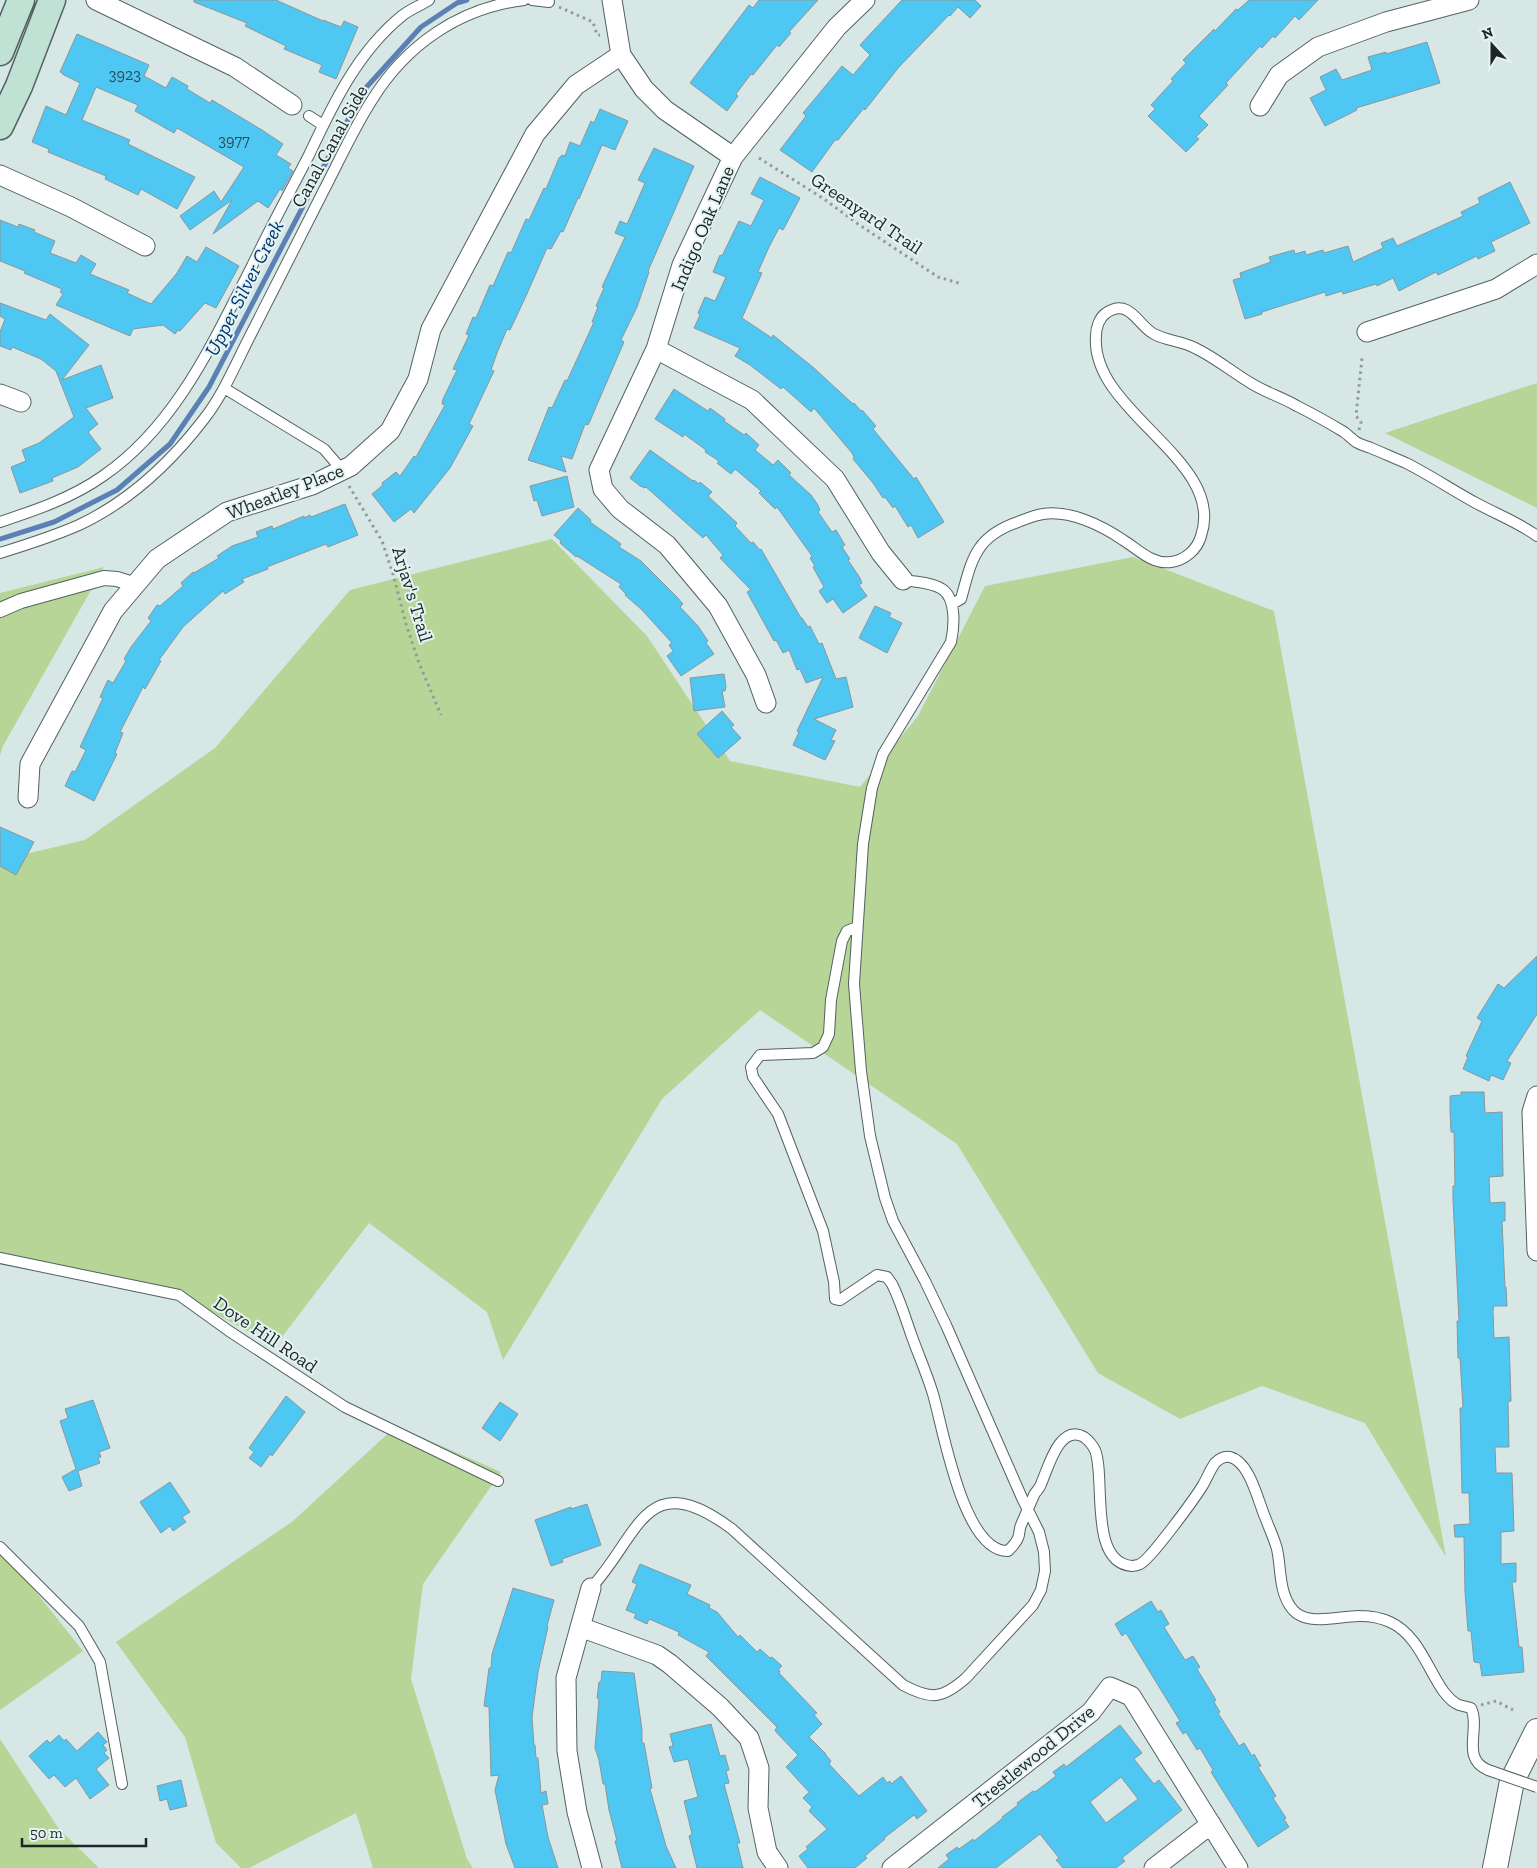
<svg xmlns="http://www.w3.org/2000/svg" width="1537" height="1868" viewBox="0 0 1537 1868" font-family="'Zilla Slab',serif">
	<rect width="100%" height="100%" fill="#d7e7e6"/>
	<path fill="#b6d597" d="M1537 383V508L1385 433Z
		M552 539 647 636 730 761 860 787 918 716 985 586 1133 557 1274 611 1446 1557 1365 1423 1262 1386 1180 1419 1098 1373 957 1144 760 1010 662 1099 503 1360 487 1312 369 1223 275 1346 194 1302 0 1256V860L85 840 215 748 350 590Z
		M104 567 3 746 0 755V593Z
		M396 1426 501 1472 423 1584 411 1679 467 1859 473 1868H373L356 1813 249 1868H241L216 1843 185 1737 116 1642 293 1521Z
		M0 1547 83 1651 0 1710Z
		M0 1739 59 1829 99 1868H0Z"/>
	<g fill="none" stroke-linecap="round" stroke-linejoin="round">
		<path stroke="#5a80b4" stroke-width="5" d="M0 539 54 522 117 490 170 444 209 387 363 91 421 27 457 3 467 0"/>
	</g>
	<path fill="#4fc7f3" stroke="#8a979c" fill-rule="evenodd" d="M194 0H276L323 21V20L341 27 344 21 358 27 336 79 319 72 322 65 284 49 286 46 245 26 247 23 194 2Z
		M759 0H818L789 32 791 33 779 47 777 45 753 75 751 74 736 94 738 96 727 111 690 83 749 5 753 8Z
		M902 0H975L981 6 970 18 958 7 950 16 949 15 899 67 865 110 864 108 838 140H835L812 172 780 150 806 116 803 113 842 66 853 75 870 55 860 45Z
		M1249 0H1318L1299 20 1295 16 1275 38 1273 36 1262 48 1260 46 1226 83 1228 85 1199 116 1208 125 1196 137 1199 139 1186 152 1148 116 1155 109 1151 105 1173 81 1171 79 1186 63 1183 60 1214 29 1215 31 1236 9 1238 10Z
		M77 34 149 65 144 76 166 88 172 77 188 86 187 89 210 103 212 100 262 130 283 144 276 155 291 164 288 168 293 171 282 191 280 189 268 208 258 201 213 234 232 200 190 230 180 216 214 191 221 202 244 167 177 128 174 133 135 111 138 105 96 87 82 120 130 140 128 144 195 177 177 209 141 189 138 195 105 179 106 176 48 152 49 149 32 142 46 106 66 115 80 83 62 74 63 73 60 72Z
		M1427 42 1440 83 1356 108 1357 110 1325 126 1310 98 1326 90 1320 77 1336 69 1342 80 1372 70 1368 57 1386 52V54Z
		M600 109 628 121 615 150 602 145 579 199 578 198 563 232 561 231 551 249 547 248 526 296 510 330 507 329 497 353 491 370 494 371 469 424 473 426 450 468 414 513 411 509 394 522 372 494 383 485 382 483 396 472 400 476 414 456 416 457 445 405 442 404 443 399 457 370 453 369 469 335 466 334 473 317 476 318 490 285 493 286 508 252 511 253 526 219 529 220 544 188 546 189 559 158 562 155 565 156 570 142 580 146 591 121 594 123Z
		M654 148 694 166 648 271 649 272 646 281 637 307 621 340 624 342 590 421 588 425 585 424 572 459 561 456 566 472 528 460 549 407 552 408 565 380 567 381 594 322H592L598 307 596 306 604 288 602 287 625 237 615 233 620 221 627 224 628 222 645 183 638 180Z
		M760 177 800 198 783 230 779 228 769 247 758 272 762 273 742 318 772 338 773 335 814 368 853 404 854 403 861 411 862 410 876 426 873 429 914 479 916 477 944 522 918 538 911 525 908 527 895 506 893 508 885 497 883 498 873 483 853 459 854 457 852 453 814 408 811 412 783 387 781 389 750 365 735 356 740 348 694 328 700 315 698 313 705 297 715 301 726 277 713 272 720 255 722 256 739 221 751 226 764 200 751 194Z
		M1510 182 1530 223 1491 242 1495 251 1478 259 1477 256 1438 275 1436 272 1399 291 1393 278 1377 286 1376 284 1343 294 1342 291 1326 296 1325 292 1262 312V314L1245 319 1233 280 1241 278 1240 273 1271 262 1269 257 1294 250 1295 254 1305 251 1306 255 1323 250 1324 253 1348 246 1353 262 1383 248 1381 243 1393 238 1397 246 1463 216 1461 212 1480 203 1478 198Z
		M0 220 18 227 19 224 35 230 34 232 55 241 50 253 76 263 81 255 96 264 90 274 129 290 127 293 151 304 177 273 187 256 197 262 206 247 239 266 216 308 205 303 180 331 178 330 175 334 163 325 133 329 130 336 56 305 63 294 60 292 62 289 24 273 25 271 0 261Z
		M0 303 46 320 50 314 89 345 62 380 101 365 113 398 86 408 98 424 88 432 101 449 78 467 52 478 53 481 20 493 11 467 26 461 22 450 39 443 74 417 56 371 41 359 12 347 11 350 0 346V332L5 319 0 316Z
		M674 389 708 411 710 408 725 419 724 421 744 435 746 433 759 445 755 450 773 465 778 460 791 473 789 475 811 495 818 505 820 510 818 512 832 532 836 530 845 545 842 547 850 559 848 560 860 578 862 583 859 585 867 596 843 613 833 599 827 603 819 591 824 587 813 567 815 566 810 558 812 556 777 507 775 509 759 493 761 491 735 469 731 474 717 463 719 461 705 452 706 450 684 434 683 437 655 419Z
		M650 450 693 481 694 480 699 484 700 482 712 492 708 496 737 523 735 526 751 543 753 542 760 550 761 549 801 618H802L808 627 810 626 819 644 822 643 836 679 846 677 853 707 814 719 836 730 831 740 835 741 825 760 793 745 799 732 797 731 823 677 806 683 800 669 797 670 789 650 783 653 776 640 774 641 747 592 751 590 720 558 723 555 706 535 703 538 646 487 645 488 640 486 630 478Z
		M567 476 574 507 542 516 537 500 534 501 530 486Z
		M345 504 358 535 328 547 326 544 267 567 268 569 242 579 244 582 225 594 223 591 183 627 159 660 161 661 145 689 143 687 120 732 123 733 115 753 117 754 94 801 65 786 72 771 75 772 86 750 80 747 103 698 100 697 108 680 113 683 126 661 124 659 131 647 151 621 148 618 157 605 160 606 183 586 181 583 193 572 194 573 219 558 217 556 232 546 258 537 256 532 272 526 273 529 304 516V518L310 515 311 517Z
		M578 508 591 520 590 522 617 541 621 544 619 547 641 561 676 596 683 604 680 607 698 626 708 641 706 643 714 654 681 676 667 656 673 651 669 645 672 643 642 610 625 595 626 594 619 587 621 584 577 556 576 557 560 543 561 541 554 535Z
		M875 606 891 613 889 617 902 623 887 653 859 638Z
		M724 674 726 686 725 691H722L725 707 694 711 690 678Z
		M722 711 734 725 731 727 741 738 718 758 697 734Z
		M0 827 34 842 16 875 0 866Z
		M1537 956V1014L1507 1061 1511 1063 1503 1080 1491 1075 1489 1081 1463 1069 1468 1057 1466 1056 1482 1021 1477 1018 1498 984 1504 988Z
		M1461 1092H1484L1485 1113 1502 1112 1503 1176 1489 1177 1490 1203 1505 1202V1221H1502L1505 1287H1506L1507 1306H1494L1493 1311 1494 1338 1509 1337 1511 1401 1508 1402 1509 1447H1495L1496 1473H1512L1514 1531 1501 1532V1564L1516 1563V1582H1512L1519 1647H1522L1524 1672 1482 1676 1480 1663 1474 1662 1471 1631H1468L1465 1592 1464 1537H1455L1454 1525 1470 1524 1469 1493H1462L1460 1408H1463L1460 1358H1458L1457 1321H1459L1453 1200V1186H1455L1454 1132H1451L1450 1110V1096L1461 1095Z
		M286 1396 305 1412 272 1456 270 1454 261 1467 249 1458 254 1452 249 1448Z
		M93 1400 110 1448 99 1452 101 1457 98 1458 100 1463 78 1471 82 1486 69 1491 62 1477 76 1469 60 1421 68 1418 65 1409Z
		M500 1402 518 1414 500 1441 482 1428Z
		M170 1482 190 1512 182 1517 186 1522 173 1531 170 1526 161 1533 140 1502Z
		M587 1504 601 1545 562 1559 563 1562 551 1566 535 1520 571 1507V1509Z
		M640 1564 691 1585 687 1594 710 1605 709 1608 717 1612 738 1637 740 1635 757 1652 760 1649 770 1658 772 1657 782 1666 778 1670 780 1671 779 1673 817 1713 814 1715 822 1724 809 1737 826 1754H825L831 1761 829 1764 859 1796 883 1777 887 1783 890 1781 891 1784 901 1776 927 1811 917 1819 914 1815 884 1838 885 1839 865 1856 867 1858 855 1868H808L799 1856 808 1849 806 1847 827 1829 809 1811 812 1807 803 1798 809 1792 786 1767 798 1755 776 1732 775 1730 777 1727 706 1656 709 1652 678 1635 679 1632 649 1619 647 1624 634 1618 636 1614 626 1610 637 1584 632 1582Z
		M513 1588 554 1600 547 1626 548 1627 538 1672 532 1717 534 1745H535L536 1758H538L541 1793 546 1791 548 1804 542 1805 548 1837 558 1868H515L506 1844 495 1790 499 1775 491 1776 489 1707 484 1706 489 1668H491L492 1654Z
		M1151 1601 1158 1612 1161 1610 1169 1624 1164 1627 1185 1660 1193 1656 1200 1667 1197 1669 1216 1700 1214 1702 1220 1712 1218 1713 1239 1746 1244 1743 1252 1756 1254 1754 1261 1766 1258 1767 1276 1796 1273 1798 1286 1818 1284 1819 1289 1827 1258 1847 1211 1772 1213 1770 1200 1748 1197 1750 1186 1732 1183 1734 1176 1723 1180 1721 1126 1633 1122 1636 1115 1624Z
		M602 1671 634 1673 642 1730V1743H644L652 1788 650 1789 666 1846 676 1868H622L615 1841H617L609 1810 605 1784H603L599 1760 595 1748 599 1699 597 1698 599 1682H601Z
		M711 1724 720 1756 725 1755 729 1770 726 1771 729 1783 724 1784 740 1843H737L743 1868H697L689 1836 692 1834 684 1801 698 1797 688 1759 674 1762 669 1747 673 1746 670 1734Z
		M1120 1725 1142 1753 1134 1759 1154 1784 1159 1780 1182 1810 1122 1858 1125 1861 1116 1868H1063L1056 1860 1059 1858 1040 1834 996 1868H938L949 1859 946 1855 957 1847 959 1849 973 1839 974 1841 1003 1818 1002 1817 1018 1805 1017 1803 1033 1791 1035 1792 1056 1776 1053 1772 1064 1764 1066 1767ZM1121 1777 1138 1799 1106 1823 1090 1802Z
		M98 1732 107 1742 103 1745 107 1750 104 1753 109 1758 96 1769 109 1785 90 1799 76 1778 65 1787 54 1775 49 1779 29 1756 47 1740 50 1743 59 1735 64 1741 66 1739 77 1751Z
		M181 1780 187 1806 170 1810 167 1799 160 1801 157 1786Z"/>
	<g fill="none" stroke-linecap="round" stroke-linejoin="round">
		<g stroke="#536161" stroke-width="12">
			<path id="service" d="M532 0 549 2
				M309 116 323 125
				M224 388 324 449 342 470
				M0 522C36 510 72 498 103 476 176 426 213 342 252 266 270 228 290 192 309 155 333 104 358 51 403 15 411 9 421 5 429 0
				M0 553C26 545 54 536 79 525 128 502 171 462 204 419 222 396 234 368 247 342 273 291 299 240 325 188 340 159 354 128 372 100 406 45 459 8 524 0
				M952 604 961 599C972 559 975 537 1018 522 1026 519 1035 515 1043 514 1070 510 1101 525 1123 540 1138 549 1152 565 1171 562 1185 560 1197 550 1201 536 1227 460 1090 412 1096 336 1096 328 1099 318 1106 313 1130 297 1138 326 1154 334 1167 341 1182 341 1195 348 1214 357 1231 371 1249 382 1264 392 1282 397 1297 406 1313 414 1329 423 1344 432 1348 435 1352 439 1356 442 1361 445 1366 446 1371 448 1383 453 1394 458 1406 463 1430 475 1452 490 1476 503 1496 514 1518 522 1537 536
				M857 927 847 931 842 941 831 1000 829 1034 823 1047 813 1053 760 1055 751 1067 753 1077 778 1114 823 1231 834 1282 835 1299 840 1300 877 1275 887 1277 892 1284C900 1300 905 1317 911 1334 918 1354 927 1374 933 1394 943 1428 963 1552 1008 1551 1012 1547 1016 1543 1018 1538 1020 1534 1019 1529 1021 1525 1025 1516 1030 1504 1034 1495 1036 1491 1040 1488 1041 1484 1048 1469 1059 1423 1084 1437 1088 1440 1092 1444 1095 1450 1106 1477 1088 1563 1132 1566 1133 1566 1139 1565 1140 1564 1150 1560 1195 1498 1203 1485 1207 1478 1210 1470 1215 1463 1219 1459 1224 1456 1230 1457 1250 1462 1258 1501 1265 1517 1269 1528 1274 1538 1277 1549 1281 1567 1279 1590 1290 1606 1304 1629 1340 1615 1361 1616 1371 1616 1381 1618 1390 1622 1426 1638 1433 1694 1459 1705 1463 1706 1467 1707 1471 1708 1481 1729 1460 1758 1488 1770
				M0 1258 179 1295 229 1331 345 1407 498 1481
				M0 1547 79 1626 100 1662 122 1784
				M591 1588C640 1535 645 1464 732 1529L903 1685C931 1700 942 1699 966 1678L1033 1605 1041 1590 1045 1571 1044 1552 1039 1532 1022 1498 946 1325 925 1281 893 1221 885 1198 870 1136 861 1071 854 984 863 844 872 788 883 754 951 642C954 628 957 599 942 589 931 582 915 582 903 580"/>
		</g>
		<g stroke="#536161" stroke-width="16">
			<path id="pedestrian" d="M0 610 21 601 104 578 117 579 136 585"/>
		</g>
		<g stroke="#536161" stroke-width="21">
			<path id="minor" d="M96 0 235 67 292 105
				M612 0 621 55 644 89 665 110 733 157
				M1260 106 1279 75 1318 47 1386 22 1469 0
				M0 175 71 207 145 246
				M1367 332 1496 289 1537 264
				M656 349 752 400 835 479 881 553 903 580
				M0 394 21 402
				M766 703 756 675 718 606 667 545 620 509 603 489 599 470 656 349 682 265 733 157 837 27 865 0
				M28 798 30 764 113 611 157 559 227 512 312 485 351 466 390 431 418 379 431 329 535 134 576 85 621 55
				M1537 1096 1532 1112 1537 1251
				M591 1588 566 1678 567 1751 577 1812 592 1868
				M580 1627 657 1655 670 1664 720 1707 749 1738 759 1768 758 1808 767 1852 778 1868
				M892 1868 1091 1712 1110 1687 1131 1696 1238 1868
				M1154 1868 1211 1824"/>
		</g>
		<g stroke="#536161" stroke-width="26">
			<path id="tertiary" d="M1495 1868 1512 1781 1537 1731"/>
		</g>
		<g stroke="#536161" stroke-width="29">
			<path id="secondary" d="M0 52 21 0
				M0 126 19 86 52 0"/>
		</g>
		<path stroke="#909c9b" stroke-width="3" stroke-dasharray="2.5 4" stroke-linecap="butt" d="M559 7 593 22 597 35H600
			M759 158 824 199 858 224 938 277 962 284
			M1359 430 1361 422 1356 416 1362 358
			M349 486 382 541 393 574 406 624 419 663 441 715
			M1481 1705 1496 1701 1513 1710"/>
		<use href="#service" stroke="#fff" stroke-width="10"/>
		<use href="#pedestrian" stroke="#fff" stroke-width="14"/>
		<use href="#minor" stroke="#fff" stroke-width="19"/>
		<use href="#tertiary" stroke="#fff" stroke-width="24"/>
		<use href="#secondary" stroke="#c0e2d4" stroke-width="26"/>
		<g stroke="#536161" stroke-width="12" stroke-linecap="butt">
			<path id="service-bridge" d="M1488 1770 1537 1787"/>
		</g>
		<use href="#service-bridge" stroke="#fff" stroke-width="10"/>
	</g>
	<g text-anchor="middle" stroke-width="4" stroke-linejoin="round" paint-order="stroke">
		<g font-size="16" fill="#2b4e58">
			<text x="125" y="80">3923</text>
			<text x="234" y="146">3977</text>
		</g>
		<g font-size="19" fill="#1f2524" stroke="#e4f4f3">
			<text transform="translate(329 146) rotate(-61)" y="7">Canal Canal Side</text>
			<text transform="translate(867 213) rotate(34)" y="7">Greenyard Trail</text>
			<text transform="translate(702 228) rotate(-67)" y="7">Indigo Oak Lane</text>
			<text transform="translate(285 491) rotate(-21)" y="7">Wheatley Place</text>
			<text transform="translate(413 594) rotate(73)" y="7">Arjav's Trail</text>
			<text transform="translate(266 1334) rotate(34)" y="7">Dove Hill Road</text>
			<text transform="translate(1033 1756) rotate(-39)" y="7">Trestlewood Drive</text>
		</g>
		<g font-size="20" font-style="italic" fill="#023474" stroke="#e4f4f3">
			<text transform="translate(244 288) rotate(-63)" y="7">Upper Silver Creek</text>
		</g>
	</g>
	<g transform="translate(1492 45) rotate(339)" stroke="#e4f4f3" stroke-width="4" paint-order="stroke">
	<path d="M0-4L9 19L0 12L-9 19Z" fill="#1f2524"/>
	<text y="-8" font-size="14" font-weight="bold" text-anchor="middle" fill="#1f2524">N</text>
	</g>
	<path d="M22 1838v8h124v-8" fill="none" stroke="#1f2524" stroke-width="2.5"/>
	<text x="30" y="1838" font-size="15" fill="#1f2524" stroke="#e4f4f3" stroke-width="4" paint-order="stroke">50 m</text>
</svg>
